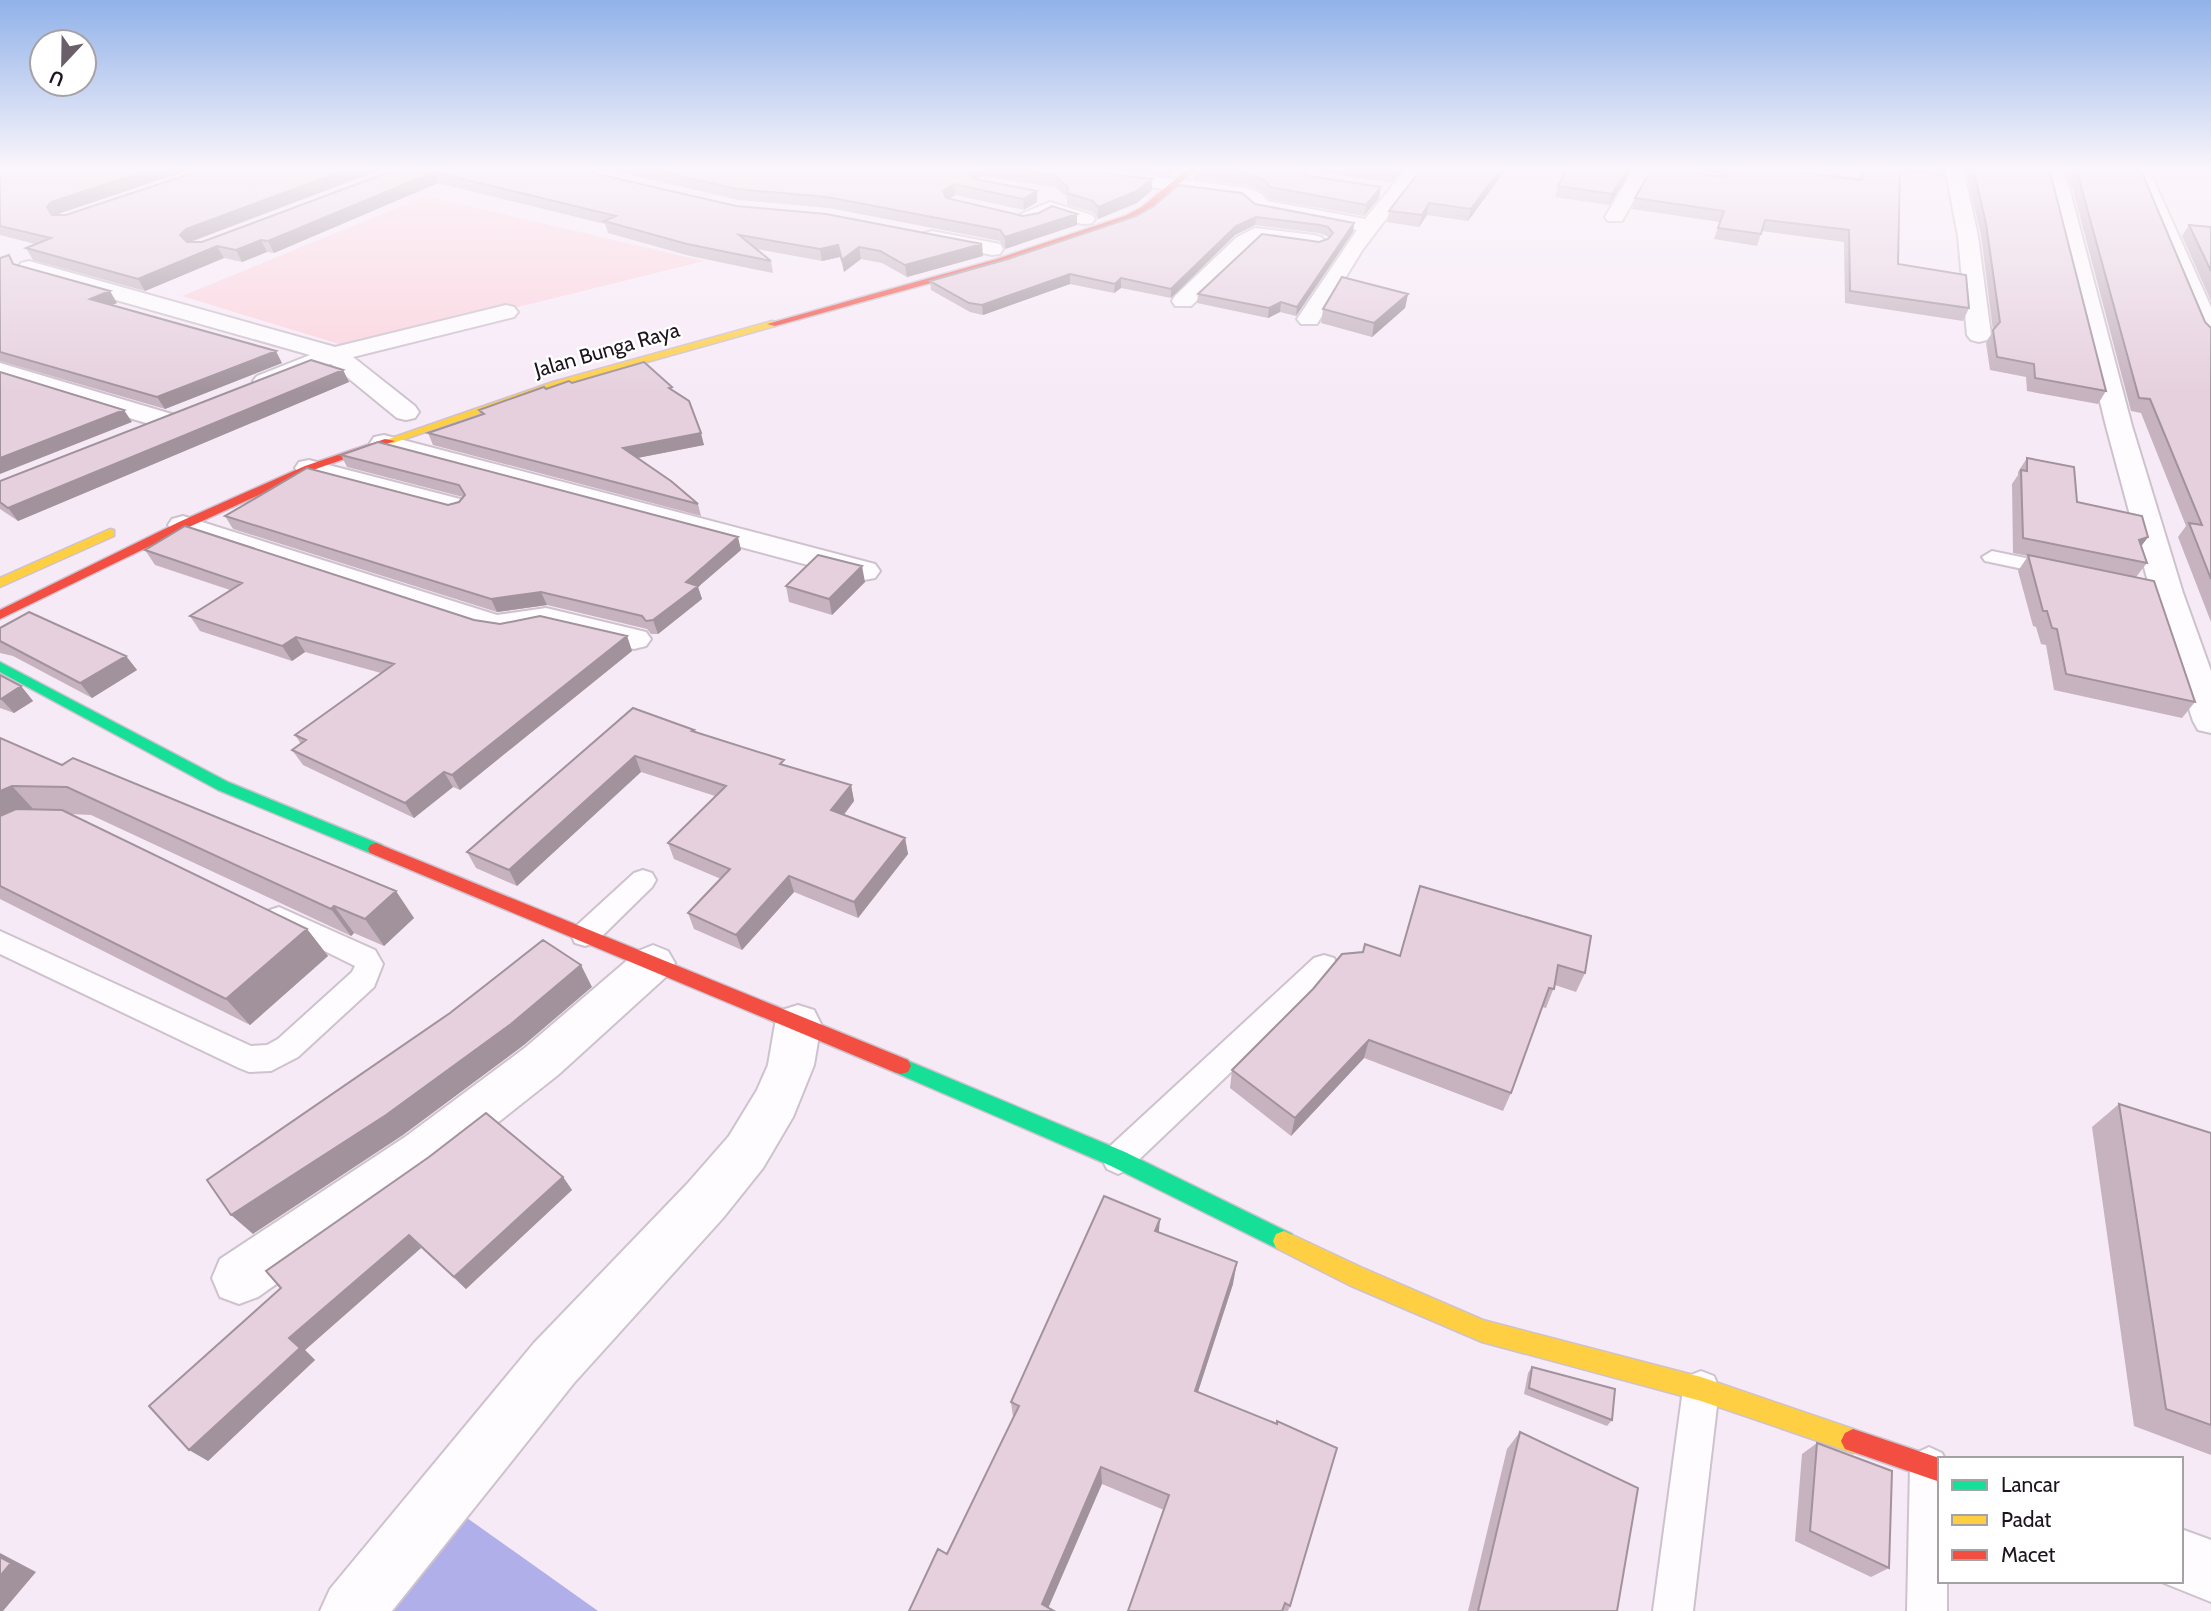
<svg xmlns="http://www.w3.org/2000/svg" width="2211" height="1611" viewBox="0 0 2211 1611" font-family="Cabin,sans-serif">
	<rect width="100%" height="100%" fill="#f7eaf7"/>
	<path fill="#fbd3dd" d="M426 196 704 261 352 348 182 296Z"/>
	<path fill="#b0afea" d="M453 1508 598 1611H373Z"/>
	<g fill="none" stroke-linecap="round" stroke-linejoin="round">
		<g stroke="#cdc2cd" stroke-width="4">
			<path id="lane" d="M1992 551 2063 566 2066 570 2063 574 2056 576 1985 561 1982 557Z
				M643 870 652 873 656 880 652 887 595 943 585 946 575 943 571 935 575 927 634 873Z
				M279 907 375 950 383 964 374 987 298 1057 271 1071 249 1072 239 1068 0 954V931L251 1046 267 1045 278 1039 352 972 355 966 270 924 266 917 270 910Z
				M1324 955 1334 958 1338 966 1334 974 1129 1169 1118 1174 1107 1169 1102 1159 1107 1149 1314 958Z
				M1701 1371 1714 1376 1719 1389 1693 1611H1653L1683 1389 1688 1376Z
				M1929 1447 1942 1453 1945 1459H1940V1581H1947V1611H1907L1910 1466 1916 1453Z"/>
		</g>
		<g stroke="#cdc2cd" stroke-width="4">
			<path id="street" d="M1043 168H1091L1246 188 1262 194 1267 201 1365 219 1407 168H1425L1363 249 1317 324H1301L1297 319 1357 230 1255 210 1242 199 1052 174Z
				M1634 168H1652L1622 221H1608L1605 217Z
				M1945 168H1963L1978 236 1991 335 1987 340 1979 342 1971 340 1967 335 1958 236Z
				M2043 168H2061L2070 191 2132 426 2183 593 2211 671V733L2198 730 2193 721 2151 593 2106 426Z
				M2130 168H2148L2211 307V340L2203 338 2199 333Z
				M1050 202 1092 215 1095 219 1092 223C1078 227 1067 217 1053 216 1042 215 1034 226 1021 222L1018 218 1021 214Z
				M1255 228 1314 235 1321 237 1325 241 1321 245 1314 247 1260 240 1191 306H1175L1172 301 1175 296 1237 237Z
				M932 231 1000 244 1003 249 1000 254 992 255 925 241 922 237 925 233Z
				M29 261 335 347 506 305 514 307 518 312 514 317 353 357 415 406 419 412 415 418 406 420 397 418 331 364 275 386 266 389 257 386 253 381 257 376 310 355 21 273 18 268 21 263Z
				M0 363 175 415 179 421 175 427 166 429 0 379Z
				M384 435 875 564 880 571 875 578 864 580 374 449 370 443 374 437Z
				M309 460 464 500 469 506 464 512 454 515 299 474 295 468 299 462Z
				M183 516 497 615 546 608 646 632 651 639 646 646 634 649 546 628 506 636 482 632 172 531 168 525 172 519Z
				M653 945 668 951 675 963 668 975 558 1075 439 1169 258 1297 239 1304 220 1297 212 1278 220 1259 405 1137 526 1047 638 951Z
				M798 1005 814 1010 821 1024 814 1065 793 1117 763 1168 723 1218 574 1383 392 1611H320L330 1589 534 1343 687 1184 729 1136 757 1090 768 1065 775 1024 782 1010Z
				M2181 1529 2211 1540V1602L2159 1581H2181Z"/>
		</g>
		<g stroke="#cdc2cd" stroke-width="3">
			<path id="fast" d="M0 662 228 782 382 845 384 849 382 853H370L218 790 0 672Z
				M901 1058 1125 1152 1292 1234 1295 1241 1292 1248 1284 1251 1276 1248 1111 1166 894 1072 891 1066 894 1060Z"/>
		</g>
		<g stroke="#cdc2cd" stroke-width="3">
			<path id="slow" d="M772 321 775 322V326L561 386 393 443 383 441 553 382Z
				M110 529 114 530V536L0 587V578Z
				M1284 1231 1365 1269 1483 1320 1701 1377 1853 1429 1861 1433 1865 1441 1861 1449 1853 1453 1701 1401 1482 1342 1349 1285 1276 1248 1273 1241 1276 1234Z"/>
		</g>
		<g stroke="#cdc2cd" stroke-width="3">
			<path id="jam" d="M1189 168H1197L1148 211 1131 220 1003 263 775 326 767 324 997 259 1125 216 1142 207Z
				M385 439 395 441 313 470 187 528 0 619V610L179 522 305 466Z
				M376 843 908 1060 911 1066 908 1072 901 1074 894 1072 370 853 368 849 370 845Z
				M1853 1429 1942 1459H1940V1482L1845 1449 1841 1441 1845 1433Z"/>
		</g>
		<use href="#lane" fill="#fefcfe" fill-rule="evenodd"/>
		<use href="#street" fill="#fefcfe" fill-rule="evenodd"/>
		<use href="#fast" fill="#16e098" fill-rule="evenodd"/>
		<use href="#slow" fill="#ffcf43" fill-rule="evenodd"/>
		<use href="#jam" fill="#f24e42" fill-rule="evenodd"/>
	</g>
	<path fill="#c6b3bf" d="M0 168H194L58 214 57 215H66L208 168H385L191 242H202L400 168H1067L1152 190 1137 203 1098 219 1093 212 1067 205V197L1055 187 981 176 975 180 1037 202 1024 210 955 195 950 199 1023 216 1077 225 1005 249 1000 241 829 208 739 200 605 169 596 171 595 174 736 206 983 256 907 277 882 263 861 259 844 272 840 257 822 261 757 249 771 261 773 273 690 256 608 233 605 224 438 183 274 253 267 252 242 262 224 258 145 291 33 260 26 248 35 244 0 235Z
		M1108 168H1179L1169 175Z
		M1195 168H1404L1391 183 1308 170 1304 173 1309 176 1381 187 1379 198 1364 216 1269 199 1263 192 1246 185 1194 179Z
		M1422 168H1507L1468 221 1427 215 1419 227 1387 222 1389 211Z
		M1568 168H1633L1609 205 1555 197 1558 186Z
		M1672 168H1777V169L1858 180 1859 168H1948L1944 177 1900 171 1898 264 1969 308 1963 321 1845 303 1844 242 1762 231 1757 246 1714 239 1720 222 1632 209 1635 198 1724 177 1721 174Z
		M1965 168H2049L2106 391 2098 404 2027 391 2026 377 1990 370 1986 343 1993 331 1981 235Z
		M2063 168H2140L2205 322 2211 328V622L2178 537 2186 526 2141 413 2131 411 2073 190Z
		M2173 168H2211V172Z
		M1255 204 1354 223 1353 232 1296 316 1280 312 1268 318 1197 303 1198 294 1329 238 1327 236 1319 233 1255 225 1235 235 1171 298 1121 288 1114 293 1070 284 983 315 970 312 931 290 930 281Z
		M2189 225 2211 227V301L2182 236Z
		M0 258 15 265 117 303 112 305 282 363 165 409 0 361Z
		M1408 294 1405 308 1372 337 1321 323 1323 309Z
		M343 370 349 382 18 521 0 509V481Z
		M572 383 673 391 704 445 637 458 698 504 701 516 433 445 428 433 481 415 479 410 546 389Z
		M341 455 741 550 698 587 702 599 658 634H651L647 629 547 605 497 612 233 529 225 516 448 505 459 502 463 497 347 467Z
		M2027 458 2077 502 2148 537 2141 546 2147 563 2136 577 2195 702 2182 718 2054 690 2046 645 2041 644 2036 627 2033 626 2018 571 2028 556 2013 553 2012 484 2018 475V472Z
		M145 550 474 620 500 624 627 636 632 651 460 790 453 787 414 818 303 765 292 750 301 744 295 735 381 673 305 652 292 661 200 631 190 616 230 590 155 565Z
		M865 582 832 615 789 602 786 586Z
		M0 628 126 656 137 670 92 698 13 656 0 653Z
		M0 675 21 686 33 701 14 713 0 708Z
		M633 708 786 766 851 785 854 801 844 815 905 838 908 854 858 918 794 892 742 950 694 929 688 913 721 879 674 859 668 843 715 796 641 772 517 886 476 868 467 852Z
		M0 738 414 918 384 946 354 933 351 936 91 815 69 814 307 929 328 956 250 1025 0 899Z
		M1420 886 1585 973 1576 992 1555 985 1546 1008 1542 1007 1511 1093 1503 1111 1364 1058 1291 1136 1230 1088 1232 1070 1400 956Z
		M2119 1104 2211 1133V1455L2134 1426 2092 1127Z
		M563 1177 572 1190 466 1289 421 1248 305 1350 315 1360 208 1461 281 1288Z
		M1159 1232 1233 1284 1198 1392 1290 1606 1288 1611H1128L1164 1510 1102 1484 1013 1417 1011 1402Z
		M1532 1367 1612 1420 1607 1426 1524 1394 1528 1373Z
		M1520 1432 1617 1611H1468L1507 1449Z
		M1817 1443 1889 1568 1871 1577 1795 1541 1802 1454Z"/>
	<path fill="#a1929b" d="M155 168H194L58 214 54 218 47 207 51 202Z
		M351 168H385L192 241 186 247 180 235 186 229Z
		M588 168H604L605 169 596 171 591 178Z
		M976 168H980L981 176 969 183V172Z
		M1169 168H1179L1169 175Z
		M1297 168H1309L1308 170 1296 178Z
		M1396 168H1404L1391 183 1393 172Z
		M1501 168H1507L1468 221 1471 209Z
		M1629 168H1633L1609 205 1612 194Z
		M434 172 438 183 274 253 268 241Z
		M1152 179V190L1137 203 1098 219V207Z
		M954 184 955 195 944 202 943 191Z
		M1381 187 1379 198 1364 216 1366 205Z
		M1037 191V202L1024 210 1023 199Z
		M1429 203 1427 215 1419 227 1422 215Z
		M1077 214V225L1005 249V237Z
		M1256 217 1255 225 1235 235 1171 298V289L1236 226Z
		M1354 223 1353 232 1296 316 1297 307Z
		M261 240 267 252 242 262 236 250Z
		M982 244 983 256 907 277 905 265Z
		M838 245 840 257 822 261 820 249Z
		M217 246 224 258 145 291 138 279Z
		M859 247 861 259 844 272 842 260Z
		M1070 274V284L983 315 982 305Z
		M1121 278V288L1114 293 1115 284Z
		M110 291 117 303 98 311 90 299Z
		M1408 294 1405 308 1372 337 1374 323Z
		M1281 302 1280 312 1268 318 1269 308Z
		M276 351 282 363 165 409 157 397Z
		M343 370 349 382 18 521 8 508Z
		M124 410 132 422 0 474V458Z
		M701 433 704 445 627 460 623 448Z
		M738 537 741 550 698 587 702 599 658 634 653 620 686 582Z
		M2148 537 2137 552 2139 540Z
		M862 566 865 582 832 615 829 599Z
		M541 592 547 605 497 612 491 599Z
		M627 636 632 651 460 790 452 775Z
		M296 637 305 652 292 661 282 646Z
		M126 656 137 670 92 698 80 683Z
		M21 686 33 701 14 713 1 699Z
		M635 756 641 772 517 886 509 870Z
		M444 772 453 787 414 818 405 803Z
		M851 785 854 801 835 826 831 810Z
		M12 786 37 813 0 830V791Z
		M905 838 908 854 858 918 854 902Z
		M789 876 794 892 742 950 736 935Z
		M396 891 414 918 384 946 365 919Z
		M334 906 354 933 351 936 331 909Z
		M307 929 328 956 250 1025 226 999Z
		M581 965 592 987 524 1045 403 1135 253 1234 231 1215Z
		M1369 1040 1364 1058 1291 1136 1295 1118Z
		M563 1177 572 1190 466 1289 454 1277Z
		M1160 1219 1158 1242 1155 1231Z
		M409 1235 421 1248 305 1350 315 1360 208 1461 189 1450 289 1338Z
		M1237 1262 1233 1284 1192 1410 1195 1391Z
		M1101 1467 1102 1484 1047 1611 1042 1604Z
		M0 1553 36 1572 3 1611H0Z"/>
	<path fill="#e6d0de" stroke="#a1929b" stroke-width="2" d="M0 168H155L51 202 47 207 52 215H66L208 168H351L186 229 180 235 187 242H202L400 168H589L593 173 736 206 826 214 982 244 905 265 880 251 859 247 842 260 838 245 820 249 739 235 771 261 687 244 604 221 616 216 434 172 268 241 261 240 236 250 217 246 138 279 26 248 51 238 0 226Z
		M642 168H976L969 172 974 179 1037 191 1023 199 954 184 943 191 946 198 1023 216 1039 213 1052 206 1077 214 1005 237 1000 230 827 197 737 189Z
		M999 168H1067L1152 179 1137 191 1098 207 1093 201 1067 193 1068 187 1055 176Z
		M1195 168H1297L1309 176 1381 187 1366 205 1270 187 1264 180 1247 174Z
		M1363 168H1396L1393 172Z
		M1422 168H1501L1471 209 1429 203 1422 215 1389 211Z
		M1568 168H1629L1612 194 1558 186Z
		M1652 168H1663L1724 177 1733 171 1730 168H1777V169L1862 180 1863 168H1900L1898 264 1966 275 1969 308 1850 291 1849 230 1765 220 1761 234 1718 228 1724 211 1635 198Z
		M1973 168H2049L2106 391 2035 378 2034 364 1997 357 1993 330 2000 322 1986 224Z
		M2074 168H2140L2205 322 2211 328V579L2189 523 2202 525 2150 399 2139 398 2079 179Z
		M1178 185 1242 193 1255 204 1354 223 1297 307 1281 302 1269 308 1198 294 1262 234 1319 242 1328 239 1333 233 1328 227 1320 225 1256 217 1236 226 1171 289 1121 278 1115 284 1070 274 982 305 969 303 930 281 1008 259 1136 216 1154 206Z
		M2189 225 2211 227V271Z
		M9 255 13 264 110 291 90 299 276 351 157 397 0 352V258Z
		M1342 277 1408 294 1374 323 1323 309Z
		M311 360 343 370 8 508 0 502V481Z
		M644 362 672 387 669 388 689 401 701 433 623 448 671 481 698 504 428 433 484 414 479 410 544 387 546 389 569 381 572 383Z
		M0 372 124 410 0 458Z
		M378 442 738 537 686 582 698 586 653 620 646 621 642 616 541 592 491 599 225 516 307 468 448 505 459 502 465 495 459 485 341 455Z
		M2027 458 2074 467 2077 502 2142 516 2148 537 2139 540 2147 563 2023 538 2021 470 2027 471Z
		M185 526 474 620 500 624 540 616 627 636 452 775 444 772 405 803 292 750 306 740 295 735 394 664 296 637 282 646 190 616 242 583 145 550Z
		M818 555 862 566 829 599 786 586Z
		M2028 555 2154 581 2195 702 2066 674 2057 629 2052 628 2047 611H2043Z
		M29 612 126 656 80 683 0 641V628Z
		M0 675 21 686 1 699 0 698Z
		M633 708 694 730 692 731 784 760 780 764 851 785 831 810 905 838 854 902 789 876 736 935 688 913 730 869 668 843 726 786 635 756 509 870 467 852Z
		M0 738 62 765 73 758 396 891 365 919 334 906 331 909 67 787 12 786 0 791Z
		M16 809 62 810 307 929 226 999 0 886V816Z
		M1420 886 1591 936 1585 973 1558 965 1554 989 1549 988 1511 1093 1369 1040 1295 1118 1232 1070 1313 989 1342 954 1363 952 1365 944 1400 956Z
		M543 940 581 965 511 1024 386 1115 231 1215 207 1180 450 1013Z
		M2119 1104 2211 1133V1425L2166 1409Z
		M486 1113 563 1177 454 1277 409 1235 289 1338 300 1348 189 1450 149 1406 281 1288 266 1271 429 1157Z
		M1104 1196 1160 1219 1155 1231 1237 1262 1195 1391 1277 1424V1421L1337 1448 1290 1606 1285 1603 1282 1611H1128L1169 1495 1101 1467 1042 1604 1054 1611H909L938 1549 947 1554 1019 1406 1011 1402Z
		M1532 1367 1615 1389 1612 1420 1529 1388Z
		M1520 1432 1638 1488 1617 1611H1478Z
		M1817 1443 1892 1471 1889 1568 1810 1531Z
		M0 1557 11 1563 0 1576Z"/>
	<linearGradient id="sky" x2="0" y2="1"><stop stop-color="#91b2e9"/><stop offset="0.43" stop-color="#fbf6fb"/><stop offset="1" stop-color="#fbf6fb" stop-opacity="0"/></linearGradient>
	<rect width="2211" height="393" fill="url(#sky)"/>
	<g text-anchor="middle" stroke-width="5" stroke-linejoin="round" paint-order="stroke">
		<g font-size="21" fill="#1d151e" stroke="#fff">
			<text transform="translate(607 350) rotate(-16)" y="7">Jalan Bunga Raya</text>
		</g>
	</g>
	<rect x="1938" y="1457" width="245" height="126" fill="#ffffff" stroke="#a5a1a5" stroke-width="2"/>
	<rect x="1952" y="1480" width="35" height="10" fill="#16e098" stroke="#a5a1a5" stroke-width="2"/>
	<text x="2001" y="1492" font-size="21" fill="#1d151e">Lancar</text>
	<rect x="1952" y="1515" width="35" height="10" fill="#ffcf43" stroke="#a5a1a5" stroke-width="2"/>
	<text x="2001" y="1527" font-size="21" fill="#1d151e">Padat</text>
	<rect x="1952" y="1550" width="35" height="10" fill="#f24e42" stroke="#a5a1a5" stroke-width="2"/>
	<text x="2001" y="1562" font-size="21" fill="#1d151e">Macet</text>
	<g transform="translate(63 63) rotate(202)"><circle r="33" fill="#ffffff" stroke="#a5a1a5" stroke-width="2"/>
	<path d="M0-5L12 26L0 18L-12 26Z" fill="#69606a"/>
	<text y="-10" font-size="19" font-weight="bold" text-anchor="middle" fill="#1d151e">U</text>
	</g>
</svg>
